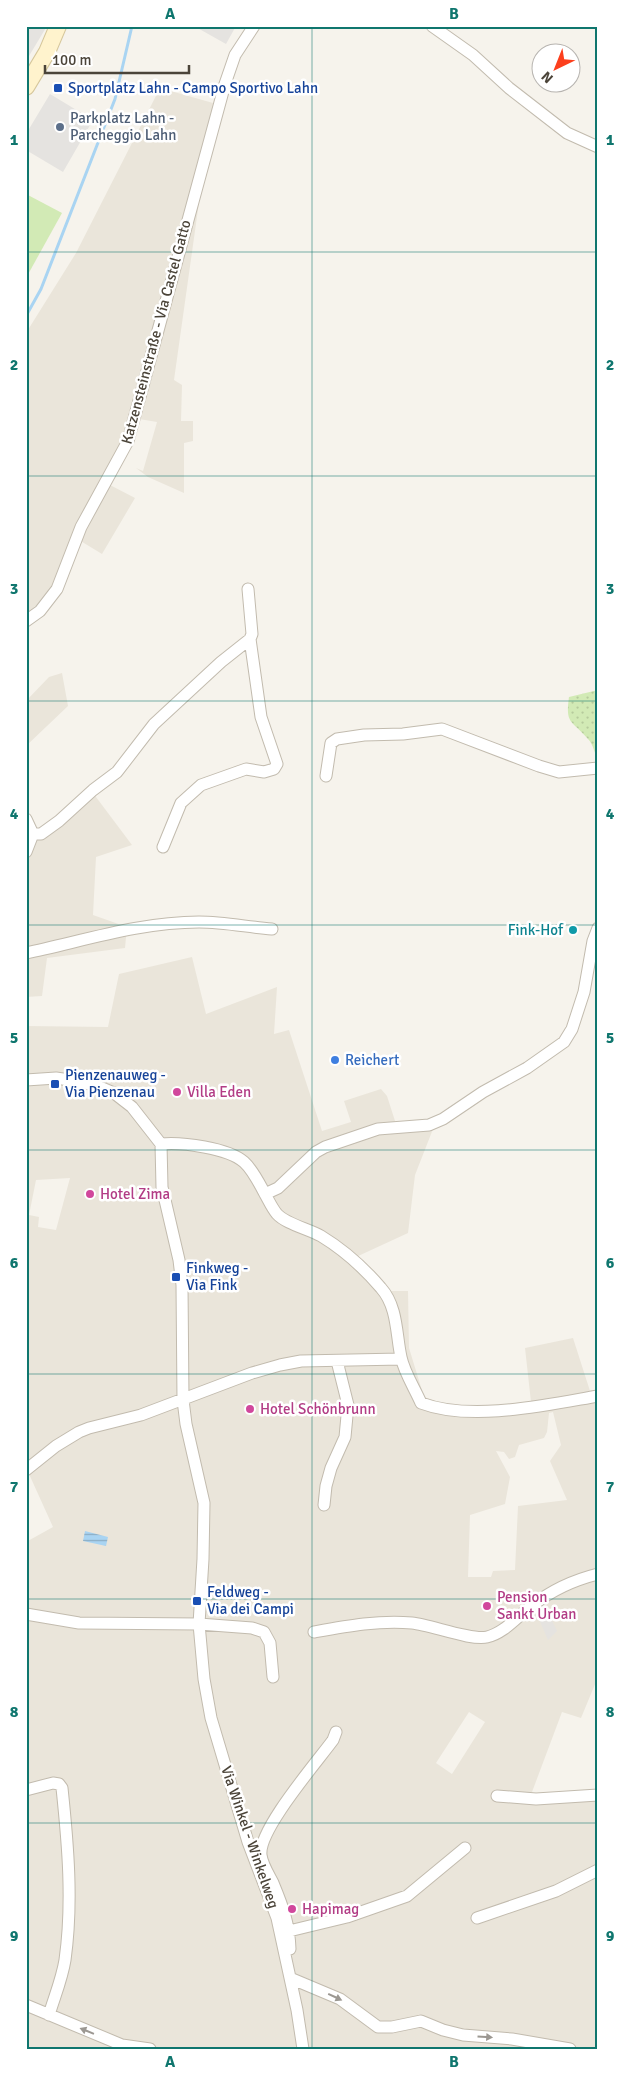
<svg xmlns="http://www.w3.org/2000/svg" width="624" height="2075" viewBox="0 0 624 2075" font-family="Signika,sans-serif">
	<defs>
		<pattern id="garden-dots" width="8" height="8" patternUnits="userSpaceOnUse" patternTransform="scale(1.25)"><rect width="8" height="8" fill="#d2eab5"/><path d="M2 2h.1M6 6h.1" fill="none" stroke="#b6ca9c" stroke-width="1.8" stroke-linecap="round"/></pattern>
		<pattern id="water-rules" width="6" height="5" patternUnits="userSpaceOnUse" patternTransform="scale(1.25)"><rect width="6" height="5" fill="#a9d4f2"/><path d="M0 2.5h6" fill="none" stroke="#8caec5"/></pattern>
	</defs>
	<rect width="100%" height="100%" fill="#f6f3ec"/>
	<path fill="#eae5da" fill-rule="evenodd" d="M160 88 213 103 174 380 182 385 181 421H193V441L184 443V493L148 477 136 468 143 471 157 422 139 419 110 485 135 498 102 554 79 540 68 577 61 593 26 627V333L76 253Z
		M62 673 68 706 26 746V701L49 677Z
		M90 789 132 845 96 857 93 915 127 927 125 948 47 958 42 996 26 997V844Z
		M192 957 206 1014 277 987 274 1034 289 1030 322 1131 351 1122 344 1101 381 1089 387 1096 396 1124 433 1129 415 1175 408 1233 356 1257 387 1291H408L409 1348 424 1397 448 1405 483 1406 531 1402 525 1348 573 1338 590 1391 598 1390V1677L581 1718 562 1712 532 1792 537 1797 598 1794V2049H26V1542L53 1527 29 1474 26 1476V1026L108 1027 119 974ZM70 1178 56 1230 38 1227 39 1217 29 1215 36 1180ZM553 1412 561 1445 550 1461 567 1500 518 1506 515 1570 493 1571 491 1577H468L470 1515 505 1504 510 1477 496 1451 504 1452 509 1459 515 1457 519 1445 544 1438 547 1432 549 1413ZM469 1712 485 1722 452 1774 436 1763Z"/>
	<path fill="url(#garden-dots)" d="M598 690V761C595 754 593 744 588 739 572 720 565 725 569 697Z"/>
	<path fill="#d2eab5" d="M26 194 62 213 26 278Z"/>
	<path fill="#e5e3e0" d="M26 26H47L26 61Z
		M194 26H236L226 44Z
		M50 94 93 120 63 172 26 150V134Z
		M544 1604 557 1631 548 1640 535 1610Z"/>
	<path fill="url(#water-rules)" d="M85 1531 108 1537 106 1546 83 1541Z"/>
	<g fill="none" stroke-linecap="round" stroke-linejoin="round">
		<path stroke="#a9d4f2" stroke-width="3" d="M26 316 41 289 115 99 132 26"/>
		<g stroke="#c2bbae" stroke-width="13">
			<path id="minor" d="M432 26 473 55 509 88 567 133 598 147
				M26 621 40 611 57 589 81 527 128 441 225 84 235 55 254 26
				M326 776 331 743 337 739 364 735 403 734 442 729 539 766 559 772 598 768
				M26 819 33 834
				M33 834H41L59 821 93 790 117 772 154 724 221 662 250 639 252 634 248 589
				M163 847 181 803 201 785 246 769 264 772 274 769 277 764 261 717 250 639
				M26 852 33 834
				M26 953C83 941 141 922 199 922 224 922 247 927 272 929
				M26 1080 56 1078 76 1081 95 1085 114 1093 132 1107 161 1144 162 1187 179 1260 182 1285 183 1400 186 1424 204 1503 203 1559 199 1624 204 1679 211 1718 248 1842 277 1918 297 2010 303 2049
				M161 1144C182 1142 228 1148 244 1162 253 1170 259 1183 265 1194L278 1188 316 1152 325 1147 378 1129 429 1125 443 1119 483 1092 527 1068 564 1042 572 1029 584 992 593 941 598 928
				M265 1194C269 1201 272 1208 277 1214 286 1224 309 1229 321 1236 344 1250 364 1268 381 1288 398 1307 396 1335 401 1357 404 1372 415 1389 421 1403 471 1422 546 1405 598 1396
				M26 1470 56 1446 79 1432 89 1428 141 1415 252 1373 280 1365 301 1361 401 1359
				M324 1505 326 1486 331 1468 345 1437 348 1405 337 1361
				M26 1614 79 1623 199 1624 252 1628 264 1632 270 1643 273 1677
				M314 1632C347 1626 379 1620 412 1623 431 1625 472 1641 487 1637 505 1633 518 1615 533 1605 552 1590 574 1580 598 1574
				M26 1790 53 1783 59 1784 62 1788C68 1845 73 1903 65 1960 62 1979 54 1998 49 2015
				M497 1796 536 1799 598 1795
				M477 1918 556 1891 598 1870
				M289 1931 347 1917 407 1896 465 1848
				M290 1949C289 1923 283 1907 273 1883 269 1875 262 1864 261 1855 258 1830 317 1762 333 1740L336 1732
				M290 1978 340 1999 378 2027H392L421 2021 443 2030 463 2035 512 2039 570 2049
				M26 2005 122 2045 150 2049"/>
		</g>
		<g stroke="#d6c79b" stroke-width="18">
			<path id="secondary" d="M26 87 47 52 58 26"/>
		</g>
		<use href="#minor" stroke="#fff" stroke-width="11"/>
		<use href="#secondary" stroke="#fff3cd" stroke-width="16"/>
	</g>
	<defs><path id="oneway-solid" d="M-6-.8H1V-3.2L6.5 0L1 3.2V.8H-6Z" transform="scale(1.25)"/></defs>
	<g fill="#9c9892">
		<use href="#oneway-solid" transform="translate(335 1997) rotate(25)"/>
		<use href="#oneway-solid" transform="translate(87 2031) rotate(-158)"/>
		<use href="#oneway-solid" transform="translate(485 2037) rotate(4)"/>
	</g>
	<path fill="none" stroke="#0f766e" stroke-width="1" stroke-opacity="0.55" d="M312 26V2049M26 252H598M26 476H598M26 701H598M26 925H598M26 1150H598M26 1374H598M26 1599H598M26 1823H598"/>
	<g fill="#1a4fb4" stroke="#fff" stroke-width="2">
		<rect x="53" y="83" width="10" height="10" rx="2.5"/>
		<rect x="50" y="1079" width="10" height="10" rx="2.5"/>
		<rect x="171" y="1272" width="10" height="10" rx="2.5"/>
		<rect x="192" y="1596" width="10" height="10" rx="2.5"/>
	</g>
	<circle fill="#5c6f8a" stroke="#fff" stroke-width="2" cx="60" cy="127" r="5"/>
	<circle fill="#0f9aa8" stroke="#fff" stroke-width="2" cx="573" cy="930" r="5"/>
	<circle fill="#3f7fe0" stroke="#fff" stroke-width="2" cx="335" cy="1060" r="5"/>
	<g fill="#d1479c" stroke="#fff" stroke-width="2">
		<circle cx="177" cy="1092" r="5"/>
		<circle cx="90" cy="1194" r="5"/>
		<circle cx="250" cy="1409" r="5"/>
		<circle cx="487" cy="1606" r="5"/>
		<circle cx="292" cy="1909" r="5"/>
	</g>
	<g text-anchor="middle" stroke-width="5" stroke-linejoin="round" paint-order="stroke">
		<g font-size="15" fill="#164399" stroke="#fff" text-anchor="start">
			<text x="68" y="93">Sportplatz Lahn - Campo Sportivo Lahn</text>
			<text x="65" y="1080">Pienzenauweg -<tspan x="65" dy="17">Via Pienzenau</tspan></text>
			<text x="186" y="1273">Finkweg -<tspan x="186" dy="17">Via Fink</tspan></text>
			<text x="207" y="1597">Feldweg -<tspan x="207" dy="17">Via dei Campi</tspan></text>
		</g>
		<g font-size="15" fill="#4e5e75" stroke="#fff" text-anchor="start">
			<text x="70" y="123">Parkplatz Lahn -<tspan x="70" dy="17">Parcheggio Lahn</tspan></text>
		</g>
		<g font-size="15" fill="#4b4439" stroke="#fff">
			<text transform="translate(156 332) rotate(-75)" y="5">Katzensteinstraße - Via Castel Gatto</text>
			<text transform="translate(250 1837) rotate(71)" y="5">Via Winkel - Winkelweg</text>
		</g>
		<g font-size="15" fill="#0d838f" stroke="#fff" text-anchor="end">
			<text x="563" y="935">Fink-Hof</text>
		</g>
		<g font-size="15" fill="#366cbe" stroke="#fff" text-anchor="start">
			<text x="345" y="1065">Reichert</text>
		</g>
		<g font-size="15" fill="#b23c85" stroke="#fff" text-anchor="start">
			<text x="187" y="1097">Villa Eden</text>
			<text x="100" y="1199">Hotel Zima</text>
			<text x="260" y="1414">Hotel Schönbrunn</text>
			<text x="497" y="1602">Pension<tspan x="497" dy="17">Sankt Urban</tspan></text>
			<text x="302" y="1914">Hapimag</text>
		</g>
	</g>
	<rect width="624" height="2075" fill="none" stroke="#ffffff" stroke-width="55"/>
	<g transform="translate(556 68) rotate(223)"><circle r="24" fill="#ffffff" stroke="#b7b4b0"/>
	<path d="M0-4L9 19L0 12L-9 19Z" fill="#fc3f1d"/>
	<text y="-8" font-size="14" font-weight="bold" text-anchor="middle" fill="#4b4439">N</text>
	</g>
	<path d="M45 65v8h144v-8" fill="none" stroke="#4b4439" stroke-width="2.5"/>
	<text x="52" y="65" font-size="15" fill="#4b4439" stroke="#ffffff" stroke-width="4" paint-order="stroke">100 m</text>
	<rect x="28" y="28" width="568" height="2020" fill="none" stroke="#0f766e" stroke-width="2"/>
	<g font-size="16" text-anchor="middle" font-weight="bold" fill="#0f766e">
		<text x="170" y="19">A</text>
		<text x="454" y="19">B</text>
		<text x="14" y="145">1</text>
		<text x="610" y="145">1</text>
		<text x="14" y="370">2</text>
		<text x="610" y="370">2</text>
		<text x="14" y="594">3</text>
		<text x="610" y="594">3</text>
		<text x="14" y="819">4</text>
		<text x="610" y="819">4</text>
		<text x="14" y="1043">5</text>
		<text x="610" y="1043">5</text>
		<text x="14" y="1268">6</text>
		<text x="610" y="1268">6</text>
		<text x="14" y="1492">7</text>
		<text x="610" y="1492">7</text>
		<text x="14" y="1717">8</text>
		<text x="610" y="1717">8</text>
		<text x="14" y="1941">9</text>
		<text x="610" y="1941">9</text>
		<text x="170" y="2067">A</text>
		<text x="454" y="2067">B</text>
	</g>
</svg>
